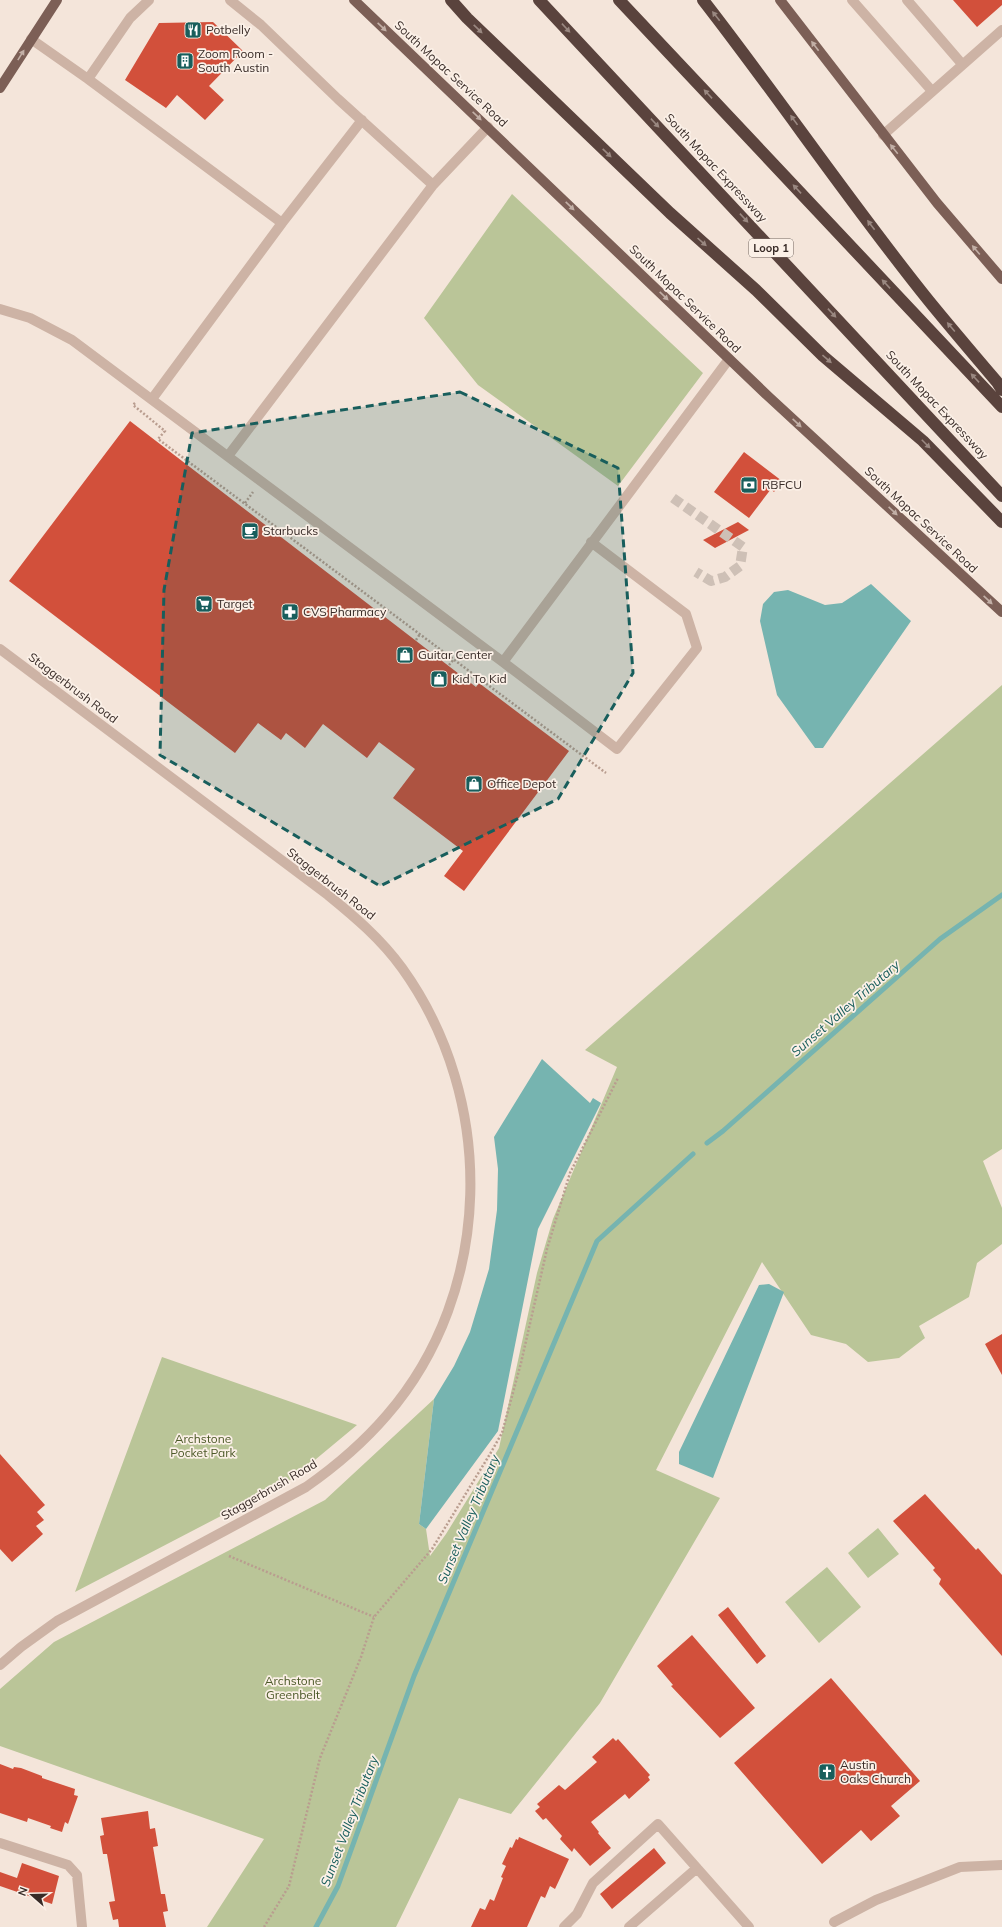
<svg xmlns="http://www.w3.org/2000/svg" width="1002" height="1927" viewBox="0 0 1002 1927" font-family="Mulish,sans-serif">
	<rect width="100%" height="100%" fill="#f4e5da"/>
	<path fill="#bac598" d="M512 194 703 373 618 486 478 385 424 318Z
		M1002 685V1149L983 1161 1002 1208V1244L977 1263 969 1297 919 1326 925 1338 899 1358 868 1362 846 1344 811 1335 762 1262 656 1470 720 1498 600 1703 511 1814 459 1798 396 1927H207L264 1839 0 1746V1689L54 1642 325 1500 434 1399 419 1524 426 1529 430 1556 446 1534 499 1448 537 1273 553 1219 617 1067 585 1050Z
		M162 1357 357 1425 292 1479 75 1592Z
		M878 1528 899 1554 868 1578 848 1553Z
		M827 1567 861 1607 819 1643 785 1602Z"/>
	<path fill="#76b4b0" d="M871 584 911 621 823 748H815L777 695 760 621 763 604 774 592 788 590 825 605 842 603Z
		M542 1059 590 1103 593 1098 601 1103 538 1229 498 1431 426 1529 419 1524 434 1399 454 1366 470 1332 489 1269 497 1210 498 1169 494 1137Z
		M769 1284 784 1292 713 1478 679 1464V1452L759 1285Z"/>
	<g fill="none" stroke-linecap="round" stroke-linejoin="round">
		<path stroke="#76b4b0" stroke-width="5" d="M707 1143 723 1131 940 939 1002 895
			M316 1927 338 1886 414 1676 597 1241 693 1154"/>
	</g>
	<path fill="#d2503b" d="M953 0H1002V5L977 27Z
		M213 22 243 51 209 86 224 100 205 120 177 95 166 108 125 80 159 23Z
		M130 421 476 687 479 683 569 751 464 891 444 876 463 851 393 798 415 769 379 742 367 758 323 724 305 748 286 733 281 740 258 723 235 753 9 581Z
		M744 452 782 481 774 492 771 489 749 518 714 492Z
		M738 522 749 530 715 548 703 540Z
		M1002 1334V1375L985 1344Z
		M0 1454 45 1505 37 1512 44 1520 36 1526 43 1534 12 1562 0 1549Z
		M925 1494 976 1550 978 1548 1002 1575V1656L939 1584 941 1579 933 1570 935 1568 893 1521Z
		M728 1607 766 1656 757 1664 718 1615Z
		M692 1635 755 1708 720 1738 671 1686 673 1685 657 1666Z
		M831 1678 920 1781 891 1806 900 1816 871 1841 861 1830 822 1864 734 1763Z
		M613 1738 616 1741 618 1739 650 1775 648 1777 650 1780 629 1799 625 1794 591 1822 599 1832 598 1833 611 1848 590 1866 574 1848 572 1852 560 1839 562 1836 546 1818 543 1820 535 1811 540 1807 537 1804 559 1785 565 1790 597 1762 592 1757Z
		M0 1764 13 1769 14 1767 21 1768 42 1776V1778L75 1789 74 1795 78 1796 68 1824 65 1822 62 1832 50 1828 51 1826 28 1818 27 1822 0 1813Z
		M148 1811 150 1829 155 1828 158 1846 153 1847 161 1894H165L168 1911 163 1912 166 1927H119L118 1919 113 1920 109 1902 115 1901 107 1854H103L100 1836 104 1835 101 1818Z
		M519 1837 569 1859 555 1889 550 1886 545 1898 541 1896 527 1927H471L480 1908 485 1910 490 1899 494 1901 503 1878 501 1877 506 1866 502 1864 510 1847 512 1848 516 1839 518 1840Z
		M654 1848 666 1863 612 1909 600 1894Z
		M22 1863 59 1876 52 1904 0 1886V1872L17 1878Z"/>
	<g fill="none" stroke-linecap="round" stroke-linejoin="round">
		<path stroke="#cec0b6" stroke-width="10" stroke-dasharray="10 5" stroke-linecap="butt" d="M673 498 743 547 740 566 725 577 711 581 696 572"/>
		<path stroke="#b99d8f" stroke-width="2.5" stroke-dasharray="2 2" stroke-linecap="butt" d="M135 403 133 405 165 431 158 439 606 773
			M245 503 253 492
			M416 640 420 634
			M449 665 454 659
			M468 681 473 674
			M229 1556 374 1617
			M264 1927 289 1886 320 1758 361 1657 374 1617 432 1549 490 1454 502 1433 521 1363 547 1249 570 1173 618 1078"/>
		<path stroke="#cdb3a5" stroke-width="10" d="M230 0 261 25 338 99 433 185 488 127
			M852 0 932 91
			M907 0 962 64
			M31 39 88 79 130 18 149 0
			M88 79 282 223
			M883 135 1002 30
			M0 309 30 318 72 340 503 662 617 749 697 648 686 614 591 542
			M152 399 282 223 362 120
			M228 456 433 185
			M0 649 328 895C355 917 381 939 402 968 497 1100 494 1291 387 1415 363 1443 336 1466 306 1487L57 1621 21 1647 0 1665
			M503 662 729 359
			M0 1843 68 1865 77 1875 82 1927
			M834 1922 876 1900 960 1867 1002 1865
			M564 1927 577 1914 593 1883 658 1824 749 1927
			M629 1927 697 1868"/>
		<path stroke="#7c5f56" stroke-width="10" d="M354 0 769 397 1002 612
			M780 0 937 203 1002 279
			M0 88 57 0"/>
		<path stroke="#5a433d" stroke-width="12" d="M451 0 467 18 670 213 756 290 823 356 923 441 1002 522
			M539 0 1002 496
			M619 0 1002 407
			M703 0C780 99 850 203 929 301 951 328 974 355 997 382L1002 390"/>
	</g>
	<defs><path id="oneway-solid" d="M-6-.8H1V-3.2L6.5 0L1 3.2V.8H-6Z"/></defs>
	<g fill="#9a8881">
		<use href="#oneway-solid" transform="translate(716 16) rotate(-128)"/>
		<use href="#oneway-solid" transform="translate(566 28) rotate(47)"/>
		<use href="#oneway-solid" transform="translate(478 29) rotate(44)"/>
		<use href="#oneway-solid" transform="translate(708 94) rotate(-133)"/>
		<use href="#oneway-solid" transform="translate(794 120) rotate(-126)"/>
		<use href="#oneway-solid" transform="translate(655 123) rotate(47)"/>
		<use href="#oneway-solid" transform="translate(607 153) rotate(44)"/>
		<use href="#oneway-solid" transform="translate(797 189) rotate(-133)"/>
		<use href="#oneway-solid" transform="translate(744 218) rotate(47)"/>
		<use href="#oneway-solid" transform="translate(871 225) rotate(-127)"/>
		<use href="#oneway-solid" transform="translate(702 242) rotate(42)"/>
		<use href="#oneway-solid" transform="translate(886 284) rotate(-133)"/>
		<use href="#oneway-solid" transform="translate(832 313) rotate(47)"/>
		<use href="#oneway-solid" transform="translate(951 327) rotate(-130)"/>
		<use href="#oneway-solid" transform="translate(827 359) rotate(41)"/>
		<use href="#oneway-solid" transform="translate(975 378) rotate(-133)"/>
		<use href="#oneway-solid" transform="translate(926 444) rotate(45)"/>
	</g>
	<g fill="#c2afa6">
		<use href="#oneway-solid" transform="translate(382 27) rotate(43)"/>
		<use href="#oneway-solid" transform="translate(815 46) rotate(-127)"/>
		<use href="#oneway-solid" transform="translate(21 55) rotate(-58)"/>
		<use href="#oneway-solid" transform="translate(477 116) rotate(43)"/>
		<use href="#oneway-solid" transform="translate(894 149) rotate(-129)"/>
		<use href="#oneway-solid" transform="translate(570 206) rotate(44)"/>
		<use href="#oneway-solid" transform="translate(976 250) rotate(-130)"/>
		<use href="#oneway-solid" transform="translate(664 296) rotate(44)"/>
		<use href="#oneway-solid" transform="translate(797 423) rotate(43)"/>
		<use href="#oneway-solid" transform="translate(893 511) rotate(43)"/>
		<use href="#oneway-solid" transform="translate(988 600) rotate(43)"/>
	</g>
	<path fill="#185e5c" fill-opacity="0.2" stroke="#185e5c" stroke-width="3" stroke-dasharray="8 5" stroke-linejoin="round" d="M460 392 618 468 633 673 558 799 380 886 160 755 164 590 192 433Z"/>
	<defs>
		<g id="restaurant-square" transform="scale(0.9)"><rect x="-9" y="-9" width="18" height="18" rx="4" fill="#185e5c" stroke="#fbf0e7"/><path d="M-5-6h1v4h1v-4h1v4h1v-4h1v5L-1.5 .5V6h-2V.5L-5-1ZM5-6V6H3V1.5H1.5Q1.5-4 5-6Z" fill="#fff"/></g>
		<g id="building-square" transform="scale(0.9)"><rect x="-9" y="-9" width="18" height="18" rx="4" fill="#185e5c" stroke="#fbf0e7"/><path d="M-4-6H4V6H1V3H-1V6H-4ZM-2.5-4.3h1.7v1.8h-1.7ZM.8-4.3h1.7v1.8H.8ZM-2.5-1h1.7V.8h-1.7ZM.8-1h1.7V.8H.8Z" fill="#fff"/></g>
		<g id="bank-square" transform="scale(0.9)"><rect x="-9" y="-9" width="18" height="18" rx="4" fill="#185e5c" stroke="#fbf0e7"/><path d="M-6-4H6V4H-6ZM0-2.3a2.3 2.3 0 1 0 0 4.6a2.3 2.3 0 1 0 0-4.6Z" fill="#fff"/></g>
		<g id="cafe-square" transform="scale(0.9)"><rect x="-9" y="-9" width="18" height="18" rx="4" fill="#185e5c" stroke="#fbf0e7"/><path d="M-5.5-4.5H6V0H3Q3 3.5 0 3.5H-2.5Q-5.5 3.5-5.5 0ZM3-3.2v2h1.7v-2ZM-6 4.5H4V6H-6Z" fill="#fff"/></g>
		<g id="supermarket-square" transform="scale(0.9)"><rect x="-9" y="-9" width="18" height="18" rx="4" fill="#185e5c" stroke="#fbf0e7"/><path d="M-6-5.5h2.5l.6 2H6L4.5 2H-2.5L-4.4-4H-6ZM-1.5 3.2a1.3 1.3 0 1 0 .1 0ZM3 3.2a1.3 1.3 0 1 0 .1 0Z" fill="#fff"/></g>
		<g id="pharmacy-square" transform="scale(0.9)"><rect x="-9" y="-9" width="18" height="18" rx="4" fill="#185e5c" stroke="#fbf0e7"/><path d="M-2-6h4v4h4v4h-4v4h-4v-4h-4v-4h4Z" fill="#fff"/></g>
		<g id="shop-square" transform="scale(0.9)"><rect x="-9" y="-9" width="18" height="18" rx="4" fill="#185e5c" stroke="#fbf0e7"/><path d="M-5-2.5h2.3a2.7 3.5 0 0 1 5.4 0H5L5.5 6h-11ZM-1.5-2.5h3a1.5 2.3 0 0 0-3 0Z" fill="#fff"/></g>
		<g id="church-square" transform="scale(0.9)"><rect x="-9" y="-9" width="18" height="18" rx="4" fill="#185e5c" stroke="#fbf0e7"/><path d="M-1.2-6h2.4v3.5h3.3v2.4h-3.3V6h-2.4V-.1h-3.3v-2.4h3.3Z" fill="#fff"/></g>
	</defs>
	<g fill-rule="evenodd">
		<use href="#restaurant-square" x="193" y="30"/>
		<use href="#building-square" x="185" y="61"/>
		<use href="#bank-square" x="749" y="485"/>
		<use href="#cafe-square" x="250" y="531"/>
		<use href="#supermarket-square" x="204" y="604"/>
		<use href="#pharmacy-square" x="290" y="612"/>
		<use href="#shop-square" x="405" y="655"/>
		<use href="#shop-square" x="439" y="679"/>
		<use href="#shop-square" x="474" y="784"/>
		<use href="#church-square" x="827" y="1772"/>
	</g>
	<g text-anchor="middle" stroke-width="3.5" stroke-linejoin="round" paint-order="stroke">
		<rect fill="#fbf0e7" stroke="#726661" stroke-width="1" x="749" y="239" width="44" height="18" rx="3"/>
		<g font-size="11" font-weight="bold" fill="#382b27">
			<text x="771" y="252">Loop 1</text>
		</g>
		<g font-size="12" fill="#382b27" stroke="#fbf0e7" text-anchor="start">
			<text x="206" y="34">Potbelly</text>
			<text x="198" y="58">Zoom Room -<tspan x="198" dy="14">South Austin</tspan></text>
			<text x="762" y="489">RBFCU</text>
			<text x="263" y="535">Starbucks</text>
			<text x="217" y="608">Target</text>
			<text x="303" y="616">CVS Pharmacy</text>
			<text x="418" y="659">Guitar Center</text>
			<text x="452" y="683">Kid To Kid</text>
			<text x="487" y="788">Office Depot</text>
			<text x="840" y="1769">Austin<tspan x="840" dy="14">Oaks Church</tspan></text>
		</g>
		<g font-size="12" fill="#382b27" stroke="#fbf0e7">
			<text transform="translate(451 74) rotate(43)" y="4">South Mopac Service Road</text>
			<text transform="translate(716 168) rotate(47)" y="4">South Mopac Expressway</text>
			<text transform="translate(685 299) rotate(44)" y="4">South Mopac Service Road</text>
			<text transform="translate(937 405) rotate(47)" y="4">South Mopac Expressway</text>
			<text transform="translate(921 520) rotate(43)" y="4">South Mopac Service Road</text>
			<text transform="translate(73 688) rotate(37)" y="4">Staggerbrush Road</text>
			<text transform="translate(331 884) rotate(38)" y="4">Staggerbrush Road</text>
			<text transform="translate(269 1490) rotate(-30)" y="4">Staggerbrush Road</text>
		</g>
		<g font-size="12" fill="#4c5928" stroke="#fbf0e7">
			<text x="203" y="1443">Archstone<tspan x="203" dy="14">Pocket Park</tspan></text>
			<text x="293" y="1685">Archstone<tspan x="293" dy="14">Greenbelt</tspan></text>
		</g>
		<g font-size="13" font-style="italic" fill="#185e5c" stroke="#fbf0e7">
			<text transform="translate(845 1008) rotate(-41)" y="5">Sunset Valley Tributary</text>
			<text transform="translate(468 1519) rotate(-67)" y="5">Sunset Valley Tributary</text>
			<text transform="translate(349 1821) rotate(-69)" y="5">Sunset Valley Tributary</text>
		</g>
	</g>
	<g transform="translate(32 1895) rotate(290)" stroke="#fbf0e7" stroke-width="3" paint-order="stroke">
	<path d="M0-3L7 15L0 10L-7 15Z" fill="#382b27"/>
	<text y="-6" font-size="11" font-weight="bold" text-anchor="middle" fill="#382b27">N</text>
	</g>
</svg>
